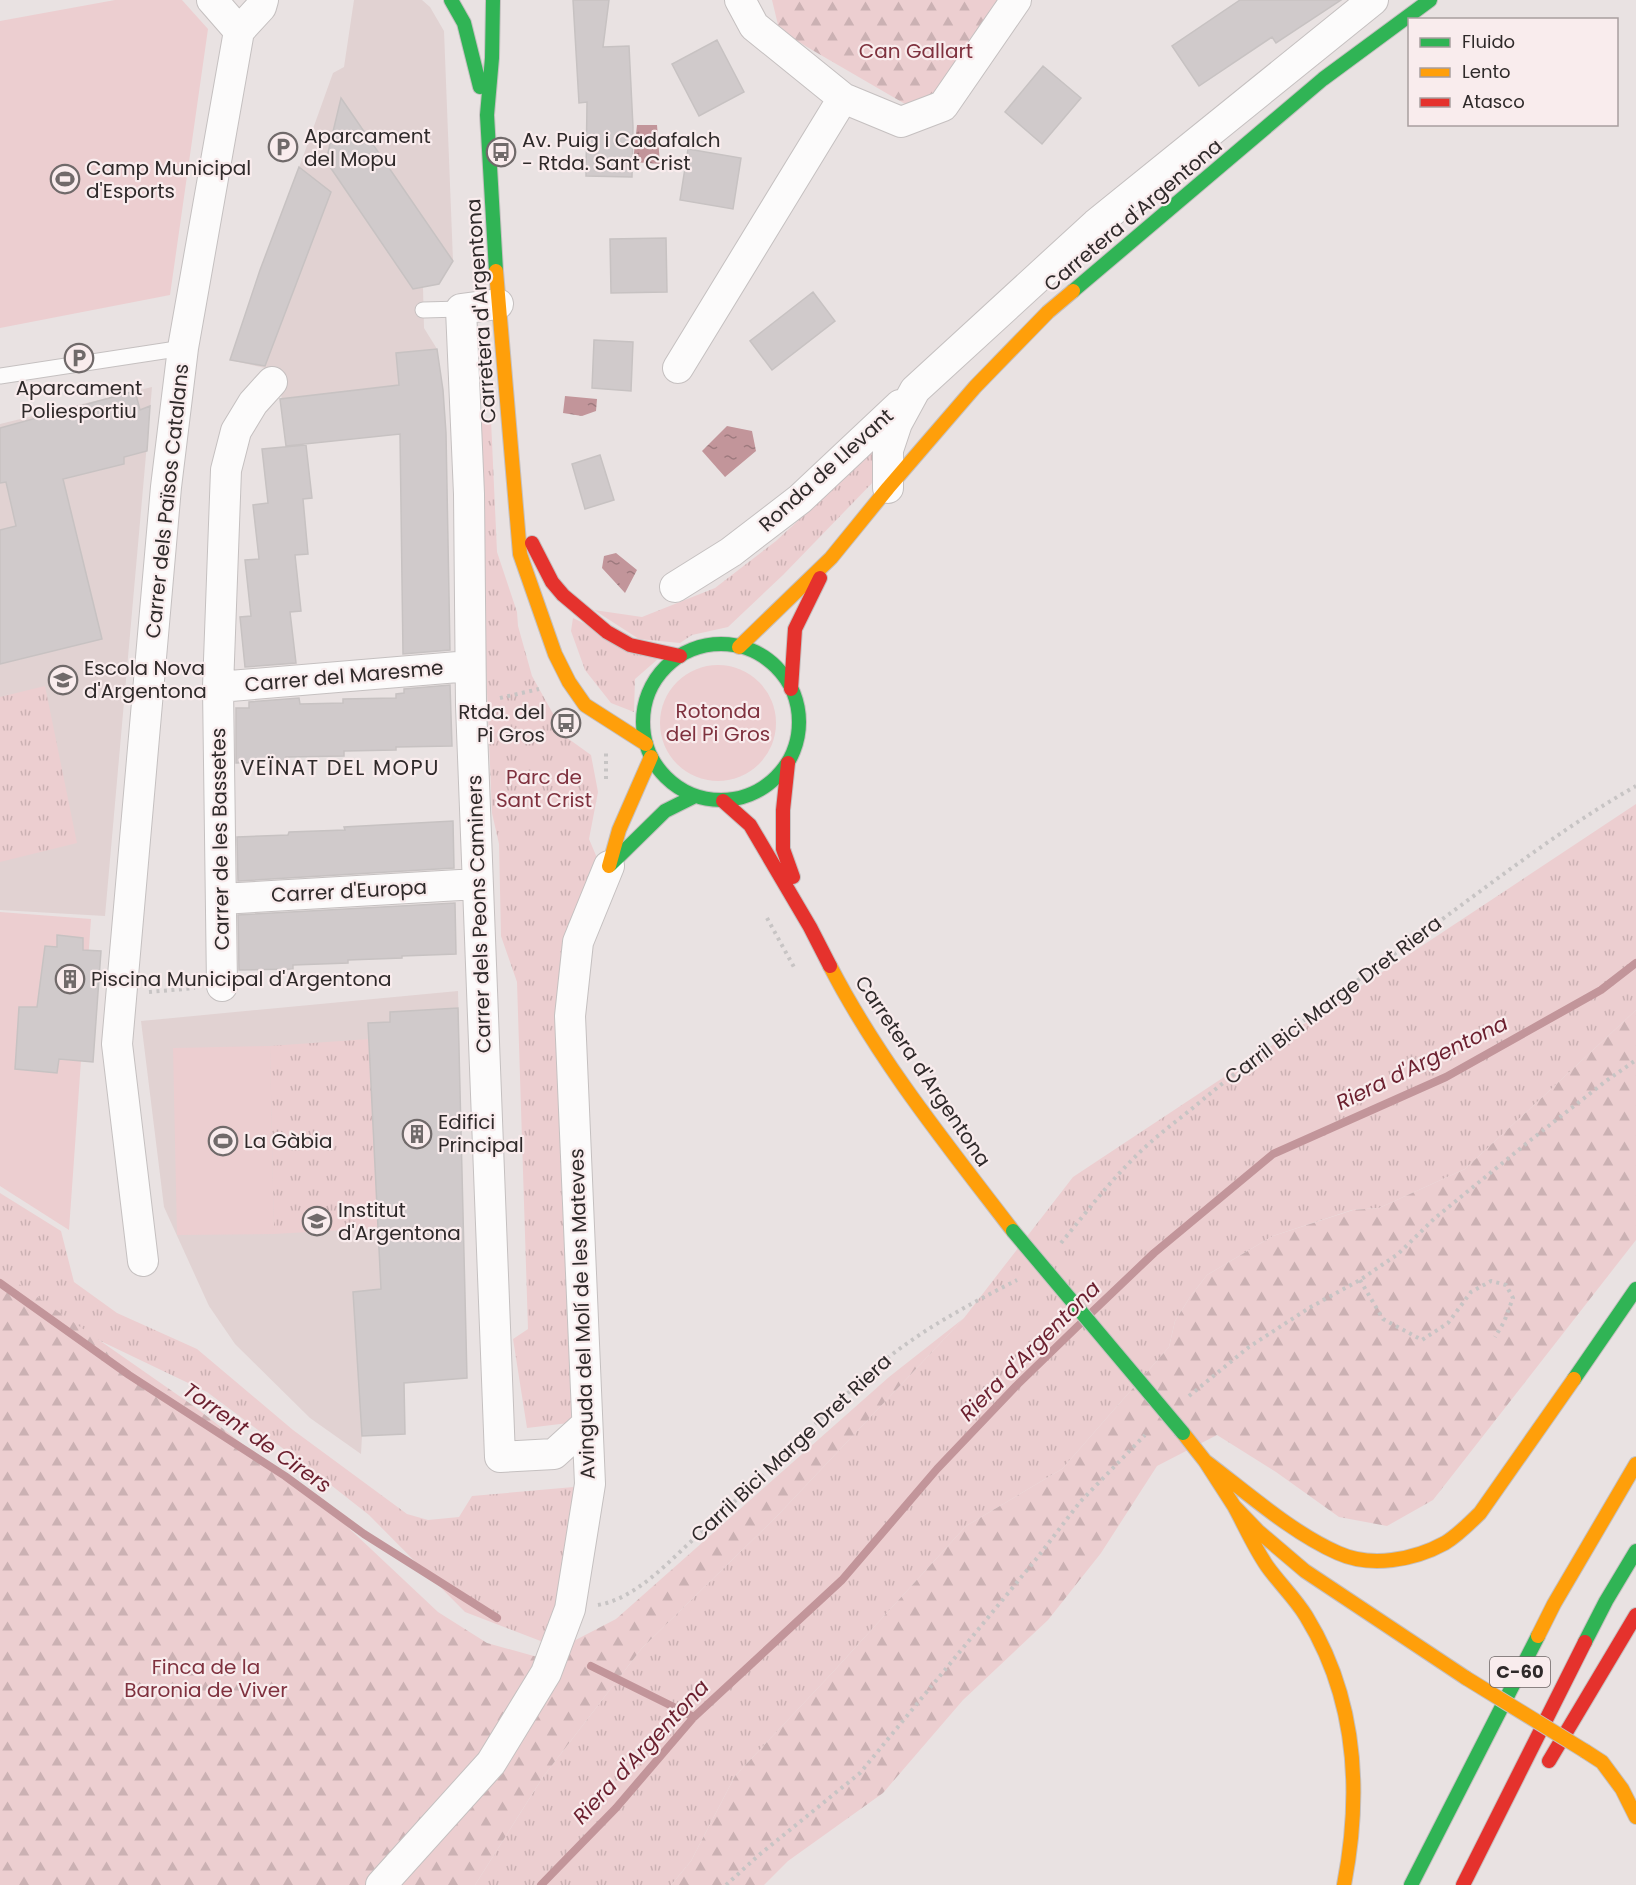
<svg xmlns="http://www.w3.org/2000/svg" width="1636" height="1885" viewBox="0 0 1636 1885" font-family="Poppins,sans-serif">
	<defs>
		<pattern id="grass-tufts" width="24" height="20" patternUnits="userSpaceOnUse" patternTransform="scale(1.5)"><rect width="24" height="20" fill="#ecced0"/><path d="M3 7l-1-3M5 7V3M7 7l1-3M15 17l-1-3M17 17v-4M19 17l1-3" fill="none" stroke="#cbb1b3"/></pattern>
		<pattern id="forest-firs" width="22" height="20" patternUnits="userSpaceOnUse" patternTransform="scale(1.5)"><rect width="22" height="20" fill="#ecced0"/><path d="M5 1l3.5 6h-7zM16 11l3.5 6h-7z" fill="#cbb1b3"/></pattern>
		<pattern id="water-ripples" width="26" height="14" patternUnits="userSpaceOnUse" patternTransform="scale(1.5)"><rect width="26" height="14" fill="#c2959a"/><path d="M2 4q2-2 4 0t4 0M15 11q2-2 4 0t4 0" fill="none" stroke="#9e7a7e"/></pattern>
	</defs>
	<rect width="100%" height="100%" fill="#e9e2e2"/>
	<path fill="#e1d2d2" d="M354 0H422L430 7 444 31 453 261 439 284 423 287 424 328 437 349 443 390 445 429 286 446 281 393 272 382 265 368 230 360 333 73 344 67Z
		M152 387 105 916 0 910V424Z
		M458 991 467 1378 404 1383 405 1434 362 1436 361 1454 310 1418 235 1344 209 1306 164 1207 141 1021Z"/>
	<path fill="url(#grass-tufts)" d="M491 420 497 552 517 612 518 626 532 676 566 737 591 755 598 792 589 839 603 872 569 942 577 1422 527 1428 513 1339 528 1329 517 982 501 936 499 844 492 813 481 546 480 422Z
		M882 443 876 479 783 575 728 627 692 635 680 643 639 639 594 610 642 617 715 588 776 541Z
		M573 618 658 659 635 679 634 712 611 703 585 670 571 631Z
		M45 686 77 843 0 862V697Z
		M1636 804V1010L1465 1169 1379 1208 1352 1210 1273 1236 1207 1275 1190 1297 1175 1321 1169 1347 1062 1469 966 1526 833 1672 735 1776 691 1861 671 1885H475L543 1777 642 1648 778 1515 964 1318 1073 1177Z
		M369 1039 378 1228 274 1234 270 1046Z
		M0 1193 61 1231 74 1282 117 1313 197 1349 293 1430 407 1514 428 1520 459 1517 472 1496 585 1486 551 1645 465 1612 369 1515 308 1467 207 1392 42 1313 0 1273Z"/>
	<path fill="url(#forest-firs)" d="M772 0H1007L943 106 912 108 807 47 779 29Z
		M1636 1010V1240L1433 1500 1387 1526 1339 1517 1276 1472 1217 1435 1157 1466 1101 1553 1048 1620 963 1700 883 1793 788 1861 764 1885H671L691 1861 735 1776 833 1672 966 1526 1062 1469 1169 1347 1175 1321 1190 1297 1207 1275 1273 1236 1353 1210 1379 1208 1465 1169Z
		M0 1271 195 1407 338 1518 438 1612 487 1643 541 1658 616 1619 889 1377 964 1318 778 1515 642 1648 543 1777 475 1885H0Z"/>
	<path fill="#ecced0" d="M115 0H182L208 29 170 295 0 328V21Z
		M660 723a58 58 0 1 1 116 0a58 58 0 1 1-116 0Z
		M0 912 91 919 69 1230 0 1186Z
		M270 1046 274 1234 177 1235 173 1048Z"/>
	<path fill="url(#water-ripples)" d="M637 125H657L660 164 633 162Z
		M565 396 597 399 596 411 582 416 563 413Z
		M727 426 752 431 756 451 725 477 702 451Z
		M616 553 637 570 625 593 602 568 604 556Z"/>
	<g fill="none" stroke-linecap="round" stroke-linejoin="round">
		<path stroke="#c2959a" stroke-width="8" d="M0 1283 129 1375 285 1476 364 1534 497 1618
			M1091 1313 1154 1253 1273 1154 1446 1077 1601 990 1636 963
			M591 1666 694 1717
			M541 1885 616 1808 694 1717 842 1580 937 1469 1016 1386 1082 1322"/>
	</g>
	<path fill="#d0cacb" stroke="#c7c2c2" stroke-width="1.5" d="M573 0H609L603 47 629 46 633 127 632 177 586 176 587 102 579 103Z
		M1240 0H1341L1276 43 1272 37 1199 86 1172 46Z
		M717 40 744 92 699 116 672 64Z
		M1043 66 1081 98 1042 144 1005 112Z
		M341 98 453 261 439 284 413 289 326 161Z
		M688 149 741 158 733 209 680 200Z
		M299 167 331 192 265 366 230 360 260 270Z
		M666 238 667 292 611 293 610 239Z
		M813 292 835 321 772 370 750 341Z
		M594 340 633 342 631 391 592 388Z
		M437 349 443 390 446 433 450 650 403 654 400 434 286 446 280 399 399 385 396 353Z
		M135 391 140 410 150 406 147 451 124 457V464L63 479 102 639 0 664V530L16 526 6 482 0 483V428Z
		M306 445 312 498 303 499 308 554 295 555 301 611 290 612 296 663 245 667 240 617 251 616 245 560 259 559 253 505 268 503 262 449Z
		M600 455 614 500 585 509 572 464Z
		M450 685 452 746 396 747V750L344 751V756L286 757V762L236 763V708H249V702L299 698 300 704 343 703V699L396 698V694L404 693V689Z
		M453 821 454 868 238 881 237 837 288 835 289 832 345 830 344 827Z
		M455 903 456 954 402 956V958L348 960V963L293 965V969L239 970 238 915Z
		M57 935 83 938V950L101 951 93 1062 59 1059 57 1073 15 1069 19 1007H37L45 946 57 947Z
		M458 1008 467 1378 404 1383 405 1434 362 1436 353 1292 381 1289 368 1023 390 1022V1012Z"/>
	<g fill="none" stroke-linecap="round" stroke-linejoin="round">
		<g stroke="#c5c0c0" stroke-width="17">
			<path id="lane" d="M423 310 461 309
				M0 376 183 348"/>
		</g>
		<g stroke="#c5c0c0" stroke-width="32">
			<path id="street" d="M212 0 239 31
				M740 0 754 26 843 98 901 122 943 106 1016 0
				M498 304 461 309 469 494 471 705 500 1457 554 1454 587 1424
				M678 368 843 98
				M888 488V450L897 423 915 390 1096 224 1373 0
				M675 587 731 552 800 499 900 405
				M218 687 470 666
				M221 899 477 884
				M222 986 218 687 226 470 236 431 253 403 272 382
				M143 1261 117 1044 166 487 183 348 239 31 261 7 263 0
				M381 1885 491 1763 546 1673 570 1609 590 1484 570 1016 578 942 609 866"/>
		</g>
		<g stroke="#c5c0c0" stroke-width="16">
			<path id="fast" d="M451 0 464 23 480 87
				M493 0 492 58 487 115 496 271
				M1073 291 1323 79 1430 0
				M643 722a78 78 0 1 1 156 0a78 78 0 1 1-156 0Z
				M610 865 665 811 695 796
				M1574 1379 1636 1289
				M1585 1642 1606 1601 1636 1551
				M1411 1885 1538 1636"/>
		</g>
		<g stroke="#c5c0c0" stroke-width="16">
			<path id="slow" d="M496 271 520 554 555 654 569 682 585 705 646 744
				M739 647 831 558 888 488 975 387 1048 312 1073 291
				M609 866 619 830 651 757
				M830 966C879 1061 948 1146 1013 1231
				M1183 1433 1205 1461 1234 1506 1258 1531 1305 1571 1466 1678
				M1205 1461C1245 1491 1292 1533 1338 1553 1371 1568 1414 1560 1445 1543 1458 1535 1469 1524 1480 1513L1574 1379
				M1234 1506C1245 1526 1254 1547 1267 1566 1279 1583 1295 1598 1306 1616 1357 1699 1362 1792 1344 1885
				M1538 1636 1554 1604 1636 1464
				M1585 1751 1602 1762 1622 1789 1636 1817"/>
		</g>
		<g stroke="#c5c0c0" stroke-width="16">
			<path id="jam" d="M532 543 552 582 563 595 607 632 630 645 680 656
				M791 689 795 629 820 578
				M788 763 783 810V849L793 877
				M723 801 750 825 810 927 830 966
				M1549 1761 1636 1615
				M1463 1885 1585 1642"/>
		</g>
		<path stroke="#c7c4c4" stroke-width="4" stroke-dasharray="3 4.5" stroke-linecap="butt" d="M500 698 539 689
			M606 779V753
			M767 918 795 969
			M149 992 195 988
			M1061 1243C1084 1215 1106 1186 1132 1160 1151 1140 1173 1124 1194 1107 1269 1044 1347 988 1426 931 1495 881 1562 828 1636 786
			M1360 1280 1383 1319 1422 1340 1448 1323 1471 1292 1491 1281 1506 1285 1513 1298 1504 1322 1495 1337
			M1189 1396 1249 1347 1309 1308 1360 1280 1398 1254 1435 1218 1532 1139 1606 1081 1636 1060
			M598 1605C637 1598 668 1562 697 1536 756 1483 812 1425 872 1371 915 1333 966 1306 1017 1280
			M726 1885 759 1855 860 1773 1037 1558 1080 1502 1145 1435"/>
		<use href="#lane" stroke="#fcfbfb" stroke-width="15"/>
		<use href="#street" stroke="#fcfbfb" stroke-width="30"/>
		<use href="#fast" stroke="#30b455" stroke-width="14"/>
		<use href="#slow" stroke="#ff9f0a" stroke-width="14"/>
		<use href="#jam" stroke="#e5322d" stroke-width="14"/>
		<g stroke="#c5c0c0" stroke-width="16" stroke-linecap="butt">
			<path id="fast-bridge" d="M1013 1231 1183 1433"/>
		</g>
		<g stroke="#c5c0c0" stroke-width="16" stroke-linecap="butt">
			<path id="slow-bridge" d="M1466 1678 1585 1751"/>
		</g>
		<use href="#fast-bridge" stroke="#30b455" stroke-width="14"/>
		<use href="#slow-bridge" stroke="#ff9f0a" stroke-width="14"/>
	</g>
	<defs>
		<g id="parking-ring" transform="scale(1.5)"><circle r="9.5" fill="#f9eced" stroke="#706a6a" stroke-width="1.5"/><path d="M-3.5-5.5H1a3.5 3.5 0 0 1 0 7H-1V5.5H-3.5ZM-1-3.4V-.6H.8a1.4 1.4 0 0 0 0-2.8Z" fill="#706a6a"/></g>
		<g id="bus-ring" transform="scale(1.5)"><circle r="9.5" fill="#f9eced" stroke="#706a6a" stroke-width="1.5"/><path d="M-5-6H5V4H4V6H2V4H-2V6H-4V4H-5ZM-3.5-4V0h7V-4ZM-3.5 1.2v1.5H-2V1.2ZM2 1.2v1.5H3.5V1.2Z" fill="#706a6a"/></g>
		<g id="stadium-ring" transform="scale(1.5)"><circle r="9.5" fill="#f9eced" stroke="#706a6a" stroke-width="1.5"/><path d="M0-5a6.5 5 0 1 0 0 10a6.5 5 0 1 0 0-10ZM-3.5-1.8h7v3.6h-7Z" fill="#706a6a"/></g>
		<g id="school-ring" transform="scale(1.5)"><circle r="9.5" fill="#f9eced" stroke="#706a6a" stroke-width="1.5"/><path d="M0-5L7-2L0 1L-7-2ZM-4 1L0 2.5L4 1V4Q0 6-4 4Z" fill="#706a6a"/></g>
		<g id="building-ring" transform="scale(1.5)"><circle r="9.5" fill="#f9eced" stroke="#706a6a" stroke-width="1.5"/><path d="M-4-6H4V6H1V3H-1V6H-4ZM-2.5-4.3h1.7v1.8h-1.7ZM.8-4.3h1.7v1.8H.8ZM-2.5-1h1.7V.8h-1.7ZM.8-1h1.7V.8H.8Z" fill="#706a6a"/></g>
	</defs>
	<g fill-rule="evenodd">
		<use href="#parking-ring" x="283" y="147"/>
		<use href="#bus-ring" x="501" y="152"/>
		<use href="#stadium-ring" x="65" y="179"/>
		<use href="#parking-ring" x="79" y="358"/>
		<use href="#school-ring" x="63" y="680"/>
		<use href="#bus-ring" x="566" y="723"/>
		<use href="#building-ring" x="70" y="979"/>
		<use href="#building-ring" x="417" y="1134"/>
		<use href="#stadium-ring" x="223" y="1141"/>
		<use href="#school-ring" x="317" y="1221"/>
	</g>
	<g text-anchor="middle" stroke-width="4.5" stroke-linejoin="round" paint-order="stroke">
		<rect fill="#f9eced" stroke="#6c6464" stroke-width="1.5" x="1490" y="1657" width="60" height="30" rx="4.5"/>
		<g font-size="18" font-weight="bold" fill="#2f2a2a">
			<text x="1520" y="1678">C-60</text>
		</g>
		<g font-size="20" fill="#7f313e" stroke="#f9eced">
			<text x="916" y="58">Can Gallart</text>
			<text x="718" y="718">Rotonda<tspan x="718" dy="23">del Pi Gros</tspan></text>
			<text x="544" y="784">Parc de<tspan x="544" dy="23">Sant Crist</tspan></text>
			<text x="206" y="1674">Finca de la<tspan x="206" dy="23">Baronia de Viver</tspan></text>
		</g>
		<g font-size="20" fill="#2f2a2a" stroke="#f9eced" text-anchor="start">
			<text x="304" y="143">Aparcament<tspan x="304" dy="23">del Mopu</tspan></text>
			<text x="522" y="147">Av. Puig i Cadafalch<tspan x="522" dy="23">- Rtda. Sant Crist</tspan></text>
			<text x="86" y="175">Camp Municipal<tspan x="86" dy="23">d'Esports</tspan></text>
			<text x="79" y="395" text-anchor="middle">Aparcament<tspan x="79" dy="23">Poliesportiu</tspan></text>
			<text x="84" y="675">Escola Nova<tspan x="84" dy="23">d'Argentona</tspan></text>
			<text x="545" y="719" text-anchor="end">Rtda. del<tspan x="545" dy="23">Pi Gros</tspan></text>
			<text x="91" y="986">Piscina Municipal d'Argentona</text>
			<text x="438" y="1129">Edifici<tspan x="438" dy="23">Principal</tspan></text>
			<text x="244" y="1148">La Gàbia</text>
			<text x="338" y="1217">Institut<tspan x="338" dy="23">d'Argentona</tspan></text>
		</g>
		<g font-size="20" fill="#2f2a2a" stroke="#f9eced">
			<text transform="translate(1133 215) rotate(-40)" y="7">Carretera d'Argentona</text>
			<text transform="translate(481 311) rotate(-94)" y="7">Carretera d'Argentona</text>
			<text transform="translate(826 470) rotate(-42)" y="7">Ronda de Llevant</text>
			<text transform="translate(167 501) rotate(-84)" y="7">Carrer dels Països Catalans</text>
			<text transform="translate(344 676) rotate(-5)" y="7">Carrer del Maresme</text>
			<text transform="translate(220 839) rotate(-91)" y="7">Carrer de les Bassetes</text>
			<text transform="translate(349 891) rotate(-3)" y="7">Carrer d'Europa</text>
			<text transform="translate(479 914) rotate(-92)" y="7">Carrer dels Peons Caminers</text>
			<text transform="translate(1333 1000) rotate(-37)" y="7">Carril Bici Marge Dret Riera</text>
			<text transform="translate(923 1071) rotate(56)" y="7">Carretera d'Argentona</text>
			<text transform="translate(582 1314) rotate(-92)" y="7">Avinguda del Molí de les Mateves</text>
			<text transform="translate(791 1448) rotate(-43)" y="7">Carril Bici Marge Dret Riera</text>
		</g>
		<g font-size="21" letter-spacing="1.5" fill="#2f2a2a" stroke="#f9eced">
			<text x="340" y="775">VEÏNAT DEL MOPU</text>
		</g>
		<g font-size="21" font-style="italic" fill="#6b1f2e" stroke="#f9eced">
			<text transform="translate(1422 1063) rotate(-26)" y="7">Riera d'Argentona</text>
			<text transform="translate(1030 1351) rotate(-45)" y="7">Riera d'Argentona</text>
			<text transform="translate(257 1438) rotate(35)" y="7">Torrent de Cirers</text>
			<text transform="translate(641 1752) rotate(-47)" y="7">Riera d'Argentona</text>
		</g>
	</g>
	<rect x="1408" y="18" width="210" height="108" fill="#f9eced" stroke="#a89e9f" stroke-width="1.5"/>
	<rect x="1420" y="38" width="30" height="9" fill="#30b455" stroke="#a89e9f" stroke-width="1.5"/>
	<text x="1462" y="48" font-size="18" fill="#2f2a2a">Fluido</text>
	<rect x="1420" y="68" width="30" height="9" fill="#ff9f0a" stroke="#a89e9f" stroke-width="1.5"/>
	<text x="1462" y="78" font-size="18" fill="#2f2a2a">Lento</text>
	<rect x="1420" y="98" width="30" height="9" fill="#e5322d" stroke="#a89e9f" stroke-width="1.5"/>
	<text x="1462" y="108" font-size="18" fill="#2f2a2a">Atasco</text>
</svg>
